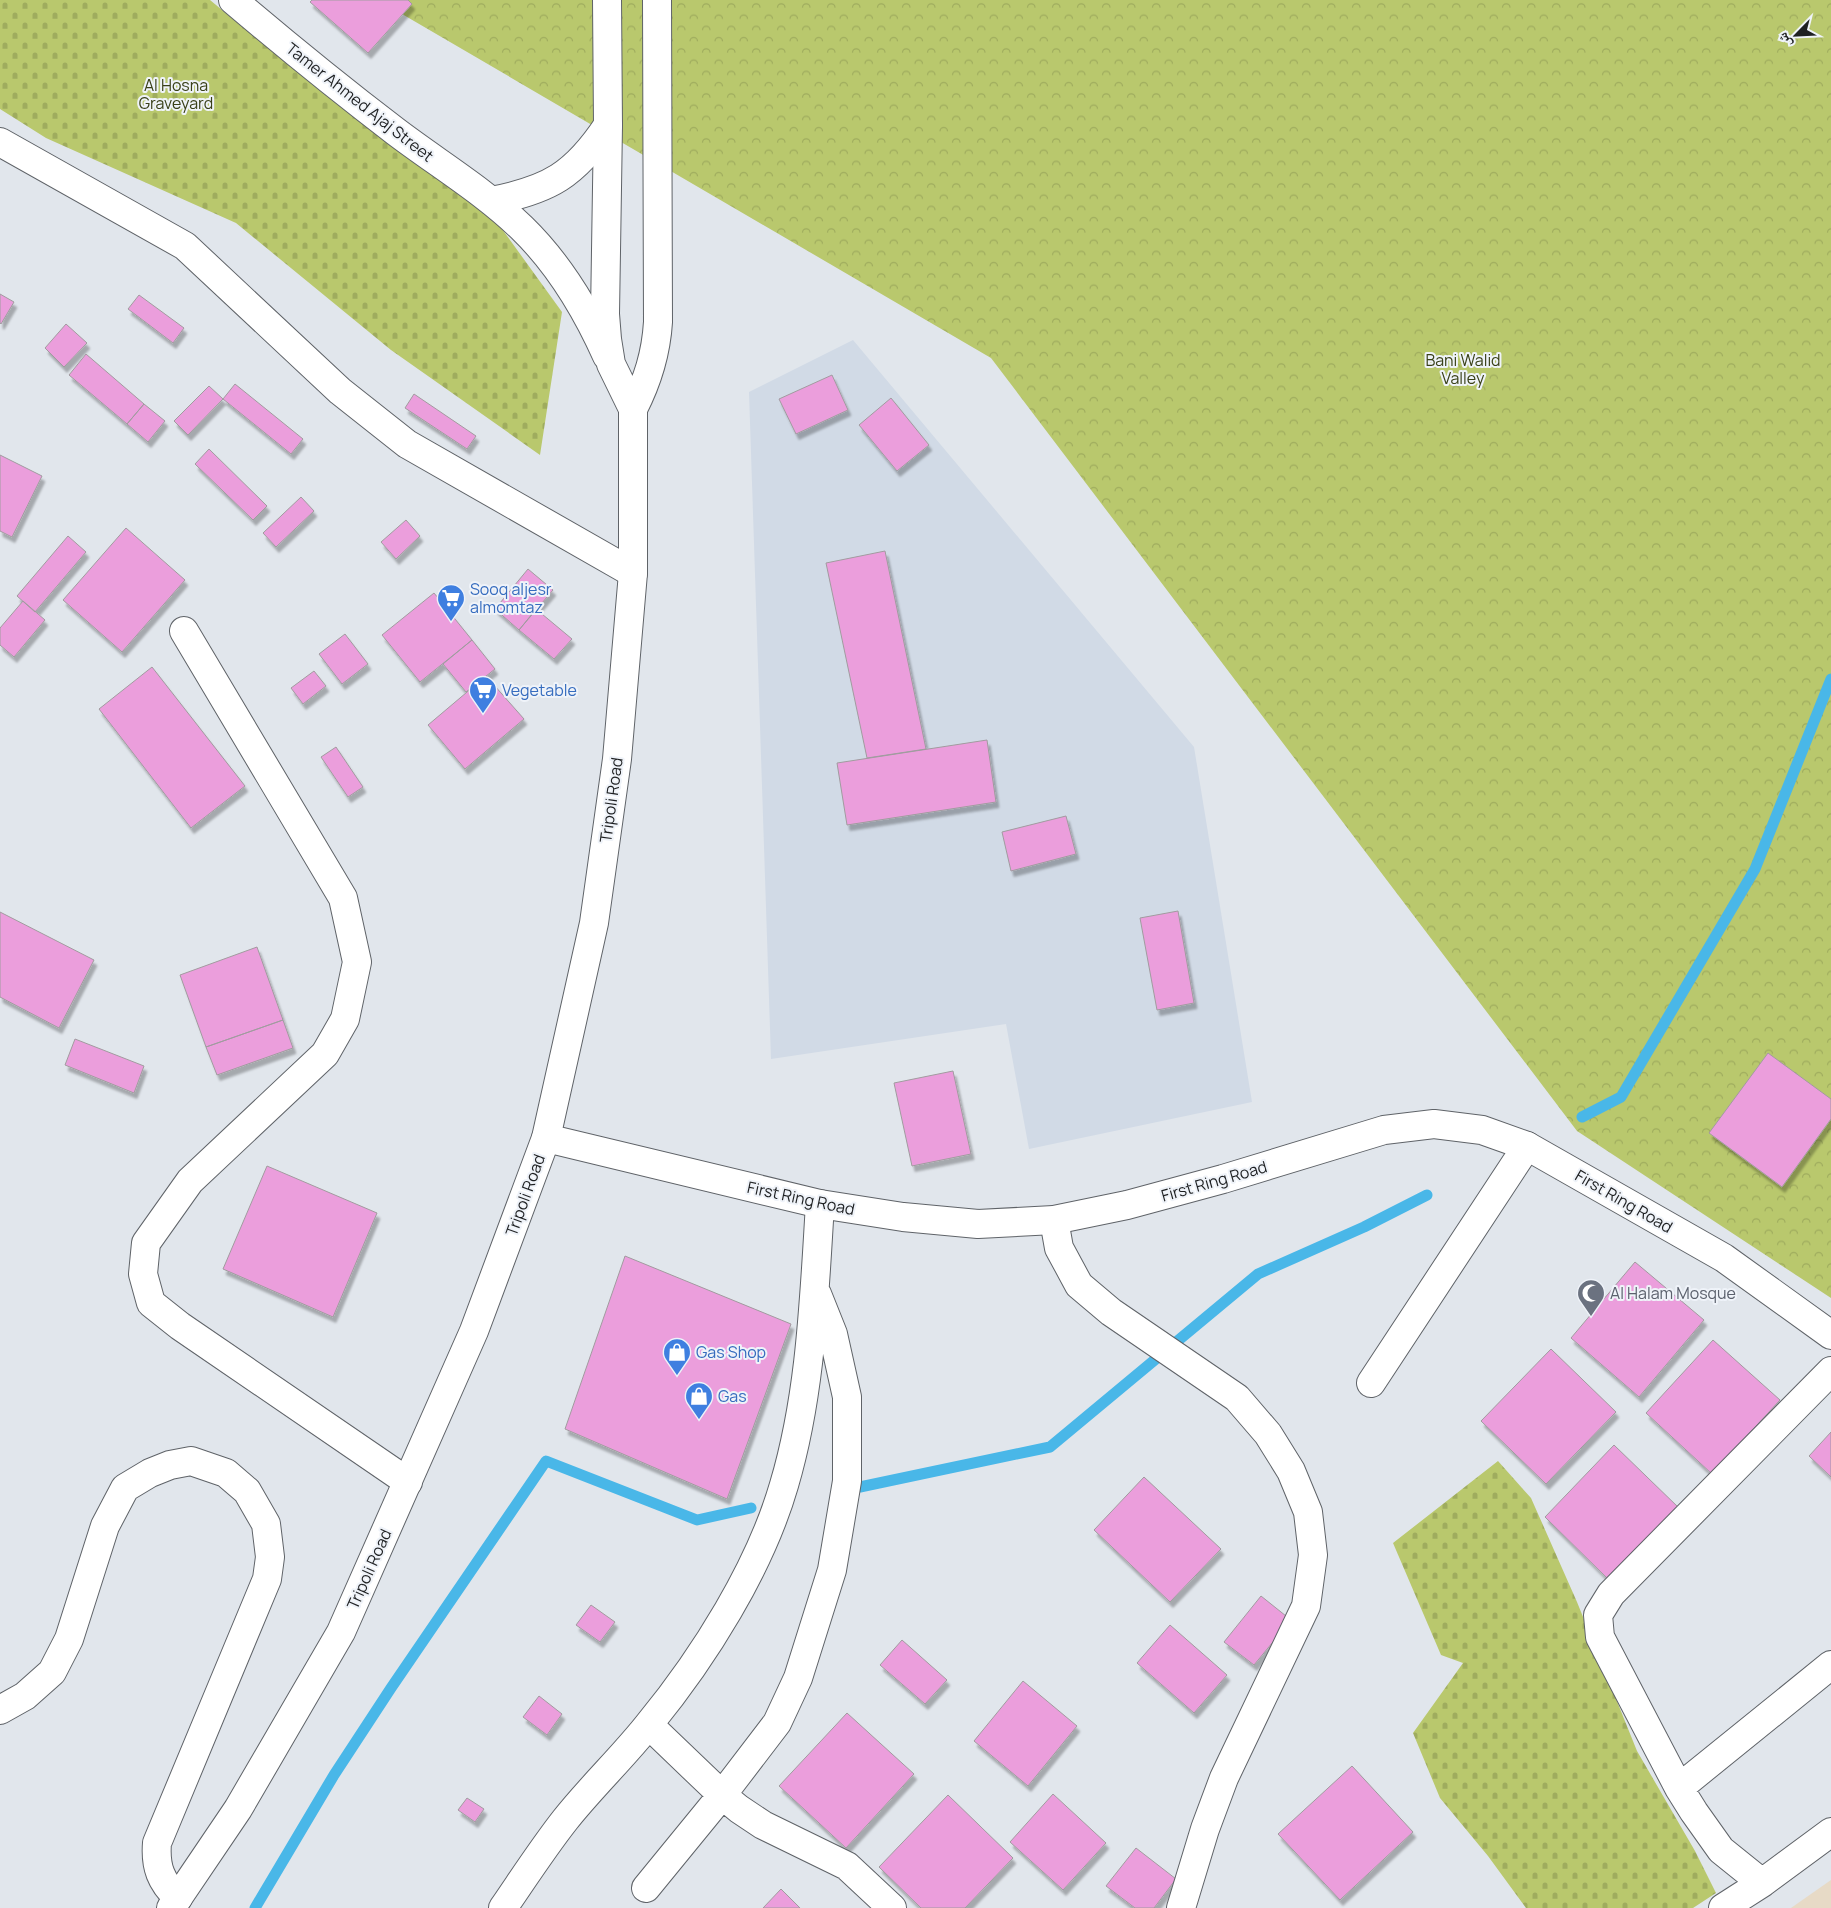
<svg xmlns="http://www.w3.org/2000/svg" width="1831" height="1908" viewBox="0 0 1831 1908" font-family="Manrope,'Noto Naskh Arabic',sans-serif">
	<defs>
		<pattern id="forest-crowns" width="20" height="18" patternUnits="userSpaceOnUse" patternTransform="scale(1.25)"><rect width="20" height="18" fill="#b9c86d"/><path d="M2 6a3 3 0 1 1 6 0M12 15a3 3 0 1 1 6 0" fill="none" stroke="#9fac5e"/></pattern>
		<pattern id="cemetery-stones" width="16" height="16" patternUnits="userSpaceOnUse" patternTransform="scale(1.25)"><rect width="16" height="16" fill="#b9c86d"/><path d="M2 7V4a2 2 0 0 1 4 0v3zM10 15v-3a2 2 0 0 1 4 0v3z" fill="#9fac5e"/></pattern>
		<filter id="shadow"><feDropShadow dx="3" dy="5.5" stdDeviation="1" flood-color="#0004"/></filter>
	</defs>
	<rect width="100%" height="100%" fill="#e1e6ec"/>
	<path fill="#d1dae6" d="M853 340 1194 747 1252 1102 1029 1149 1006 1024 771 1059 749 392Z"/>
	<path fill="#e7dac6" d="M1831 1880V1908H1791Z"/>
	<path fill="url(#forest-crowns)" d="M378 0H1831V1298L1577 1131 991 358Z"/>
	<path fill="url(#cemetery-stones)" d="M0 0H210L239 24 497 222 562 312 540 455 391 350 236 223 46 138 0 109Z
		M1498 1461 1531 1498 1577 1602 1637 1751 1695 1851 1716 1893 1693 1908H1526L1488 1856 1440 1798 1413 1733 1463 1663 1441 1655 1393 1543Z"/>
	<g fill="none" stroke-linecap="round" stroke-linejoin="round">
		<path stroke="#49b7e8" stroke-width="11" d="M1582 1117 1621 1097 1755 869 1831 679
			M860 1487 1050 1447 1258 1274 1364 1227 1427 1195
			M255 1908 334 1775 391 1688 546 1461 697 1520 751 1508"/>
	</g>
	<path fill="#eb9edc" stroke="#a19b9f" filter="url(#shadow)" d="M312 0H408L412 4 368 53 310 2Z
		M0 294 14 302 1 324 0 323Z
		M139 295 184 328 173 343 128 309Z
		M66 324 87 343 64 367 45 348Z
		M86 354 144 404 127 424 69 375Z
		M832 375 848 410 796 434 779 399Z
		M235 384 303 439 291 454 223 399Z
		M209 386 223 399 188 435 174 421Z
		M414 394 476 436 467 449 405 408Z
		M891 398 929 445 897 471 859 425Z
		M144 404 165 421 148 442 127 424Z
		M209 449 267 506 253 520 195 464Z
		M0 455 42 476 12 537 0 531Z
		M301 497 314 511 276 547 263 533Z
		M406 520 420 536 396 559 381 542Z
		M126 528 185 580 122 652 63 600Z
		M68 536 86 552 35 612 17 596Z
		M885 551 926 749 867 758 826 563Z
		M528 569 553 590 519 630 495 609Z
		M434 593 472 640 420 682 382 635Z
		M23 601 45 620 14 657 0 645V628Z
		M536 609 572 639 554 659 519 630Z
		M345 634 368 664 342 684 319 654Z
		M472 640 495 669 466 692 443 664Z
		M152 667 245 786 191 828 99 709Z
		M314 671 326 686 303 704 291 688Z
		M486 676 524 719 465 769 428 725Z
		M987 740 996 802 847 825 837 763Z
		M336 747 363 787 348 797 321 757Z
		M1066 816 1076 854 1011 871 1002 832Z
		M1178 911 1194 1003 1157 1010 1140 918Z
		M0 912 94 960 59 1028 0 997Z
		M257 947 283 1020 206 1047 180 975Z
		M283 1020 293 1048 217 1075 206 1047Z
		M75 1039 144 1066 134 1093 65 1065Z
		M1768 1053 1831 1099V1119L1782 1187 1709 1133Z
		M953 1071 971 1154 912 1166 894 1083Z
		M267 1166 377 1213 333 1317 223 1269Z
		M625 1256 791 1324 727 1499 565 1429Z
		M1635 1262 1704 1320 1639 1397 1571 1338Z
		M1713 1340 1780 1400 1712 1474 1646 1413Z
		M1551 1349 1616 1412 1546 1484 1481 1421Z
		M1831 1432V1477L1809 1456Z
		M1614 1445 1679 1508 1609 1580 1545 1517Z
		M1144 1477 1221 1549 1170 1602 1094 1530Z
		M1261 1596 1291 1620 1254 1665 1224 1642Z
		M591 1605 615 1622 600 1642 576 1625Z
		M1170 1625 1227 1675 1194 1713 1137 1663Z
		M902 1640 947 1680 925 1704 880 1665Z
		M1023 1681 1077 1726 1028 1786 974 1741Z
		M539 1696 562 1714 547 1735 523 1717Z
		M847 1713 914 1774 846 1848 779 1786Z
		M1352 1766 1413 1832 1340 1900 1278 1834Z
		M1053 1794 1106 1843 1063 1890 1010 1842Z
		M948 1795 1013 1858 965 1908H921L879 1867Z
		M467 1798 484 1809 475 1822 458 1810Z
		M1136 1848 1176 1879 1154 1908H1135L1106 1886Z
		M781 1889 800 1908H763Z"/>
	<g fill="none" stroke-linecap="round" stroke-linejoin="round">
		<g stroke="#5f6368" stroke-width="30">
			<path id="minor" d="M0 142 185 246 340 391 407 444 633 573
				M184 631 343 898 357 962 345 1019 325 1054 190 1181 146 1243 143 1274 151 1303 180 1326 408 1482
				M1054 1220 1059 1248 1079 1285 1111 1312 1237 1398 1268 1434 1291 1471 1308 1512 1313 1555 1306 1606 1224 1778 1205 1829 1181 1908
				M1371 1383 1527 1146
				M0 1710 25 1696 52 1672 69 1639 105 1526 125 1488 150 1473 170 1465 191 1461 226 1473 247 1491 266 1524 270 1557 267 1579 157 1843C155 1867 161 1882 178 1898
				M649 1725 722 1795 739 1809 763 1825 847 1866 892 1908
				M1679 1788 1831 1665
				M1762 1883 1721 1850 1694 1812 1679 1788 1600 1637 1598 1615 1611 1594 1831 1371
				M646 1888 722 1795 777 1723 798 1678 832 1570 847 1481V1397L833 1334 817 1294
				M503 1908C523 1879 543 1848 565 1820 591 1787 623 1757 649 1724 704 1657 760 1568 784 1485 811 1394 814 1299 820 1204
				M1723 1908 1762 1883 1831 1832"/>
		</g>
		<g stroke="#5f6368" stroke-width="30">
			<path id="primary" d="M233 0C286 45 340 89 395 131 437 163 484 191 522 228 559 264 586 309 607 356
				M491 201C549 190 575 175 608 125
				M546 1138 820 1204 903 1217 978 1224 1054 1220 1127 1205 1223 1179 1384 1130 1434 1124 1482 1130 1527 1146 1724 1258 1831 1335"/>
		</g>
		<g stroke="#5f6368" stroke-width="30">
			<path id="trunk" d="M607 0 608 125 605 314 607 339 611 364 633 409
				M171 1908 238 1809 341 1632 474 1331 546 1138 594 923 617 759 633 573V409C648 380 656 354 658 322L657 0"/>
		</g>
		<use href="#minor" stroke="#fff" stroke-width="28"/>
		<use href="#primary" stroke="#fff" stroke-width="28"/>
		<use href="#trunk" stroke="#fff" stroke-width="28"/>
	</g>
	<defs>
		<g id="supermarket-pin" transform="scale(1.4375)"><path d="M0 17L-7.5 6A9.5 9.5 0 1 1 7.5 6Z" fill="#3f7fe0" stroke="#eff3f9"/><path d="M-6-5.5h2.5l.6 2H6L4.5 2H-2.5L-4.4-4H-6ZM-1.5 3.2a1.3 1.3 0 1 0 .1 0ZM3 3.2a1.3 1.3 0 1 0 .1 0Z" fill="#fff"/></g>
		<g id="mosque-pin" transform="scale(1.4375)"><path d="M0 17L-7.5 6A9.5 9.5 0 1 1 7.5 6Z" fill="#6b7280" stroke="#eff3f9"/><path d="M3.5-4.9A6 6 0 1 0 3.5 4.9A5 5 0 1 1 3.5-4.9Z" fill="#fff"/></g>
		<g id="shop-pin" transform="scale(1.4375)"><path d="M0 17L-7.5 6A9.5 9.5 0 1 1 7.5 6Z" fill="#3f7fe0" stroke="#eff3f9"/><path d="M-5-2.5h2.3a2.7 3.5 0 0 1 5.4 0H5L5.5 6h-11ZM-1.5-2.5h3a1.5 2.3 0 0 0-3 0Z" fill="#fff"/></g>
	</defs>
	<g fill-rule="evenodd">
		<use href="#supermarket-pin" x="451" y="598"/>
		<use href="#supermarket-pin" x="483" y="690"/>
		<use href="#mosque-pin" x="1591" y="1293"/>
		<use href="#shop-pin" x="677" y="1352"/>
		<use href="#shop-pin" x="699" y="1396"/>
	</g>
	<g text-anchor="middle" stroke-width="4" stroke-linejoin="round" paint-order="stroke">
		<g font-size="16" fill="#394018" stroke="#eff3f9">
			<text x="176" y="91">Al Hosna<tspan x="176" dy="18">Graveyard</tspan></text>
			<text x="1463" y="366">Bani Walid<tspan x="1463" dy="18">Valley</tspan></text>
		</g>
		<g font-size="16" fill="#1e2022" stroke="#eff3f9">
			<text transform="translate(360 102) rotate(38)" y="6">Tamer Ahmed Ajaj Street</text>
			<text transform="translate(611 800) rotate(-82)" y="6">Tripoli Road</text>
			<text transform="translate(1214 1181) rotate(-16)" y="6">First Ring Road</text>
			<text transform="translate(525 1195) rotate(-70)" y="6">Tripoli Road</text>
			<text transform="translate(801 1198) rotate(12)" y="6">First Ring Road</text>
			<text transform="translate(1624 1201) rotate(30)" y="6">First Ring Road</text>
			<text transform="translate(369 1569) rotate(-66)" y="6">Tripoli Road</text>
		</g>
		<g font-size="16" fill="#366cbe" stroke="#eff3f9" text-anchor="start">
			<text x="470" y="595">Sooq aljesr<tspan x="470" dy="18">almomtaz</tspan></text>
			<text x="502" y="696">Vegetable</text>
			<text x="696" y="1358">Gas Shop</text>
			<text x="718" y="1402">Gas</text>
		</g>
		<g font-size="16" fill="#5b616d" stroke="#eff3f9" text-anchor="start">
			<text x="1610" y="1299">Al Halam Mosque</text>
		</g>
	</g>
	<g transform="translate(1796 35) rotate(246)" stroke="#eff3f9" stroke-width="4" paint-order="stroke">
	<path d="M0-4L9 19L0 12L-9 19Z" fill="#1e2022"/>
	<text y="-8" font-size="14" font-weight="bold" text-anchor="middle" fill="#1e2022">ش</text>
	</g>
</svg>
